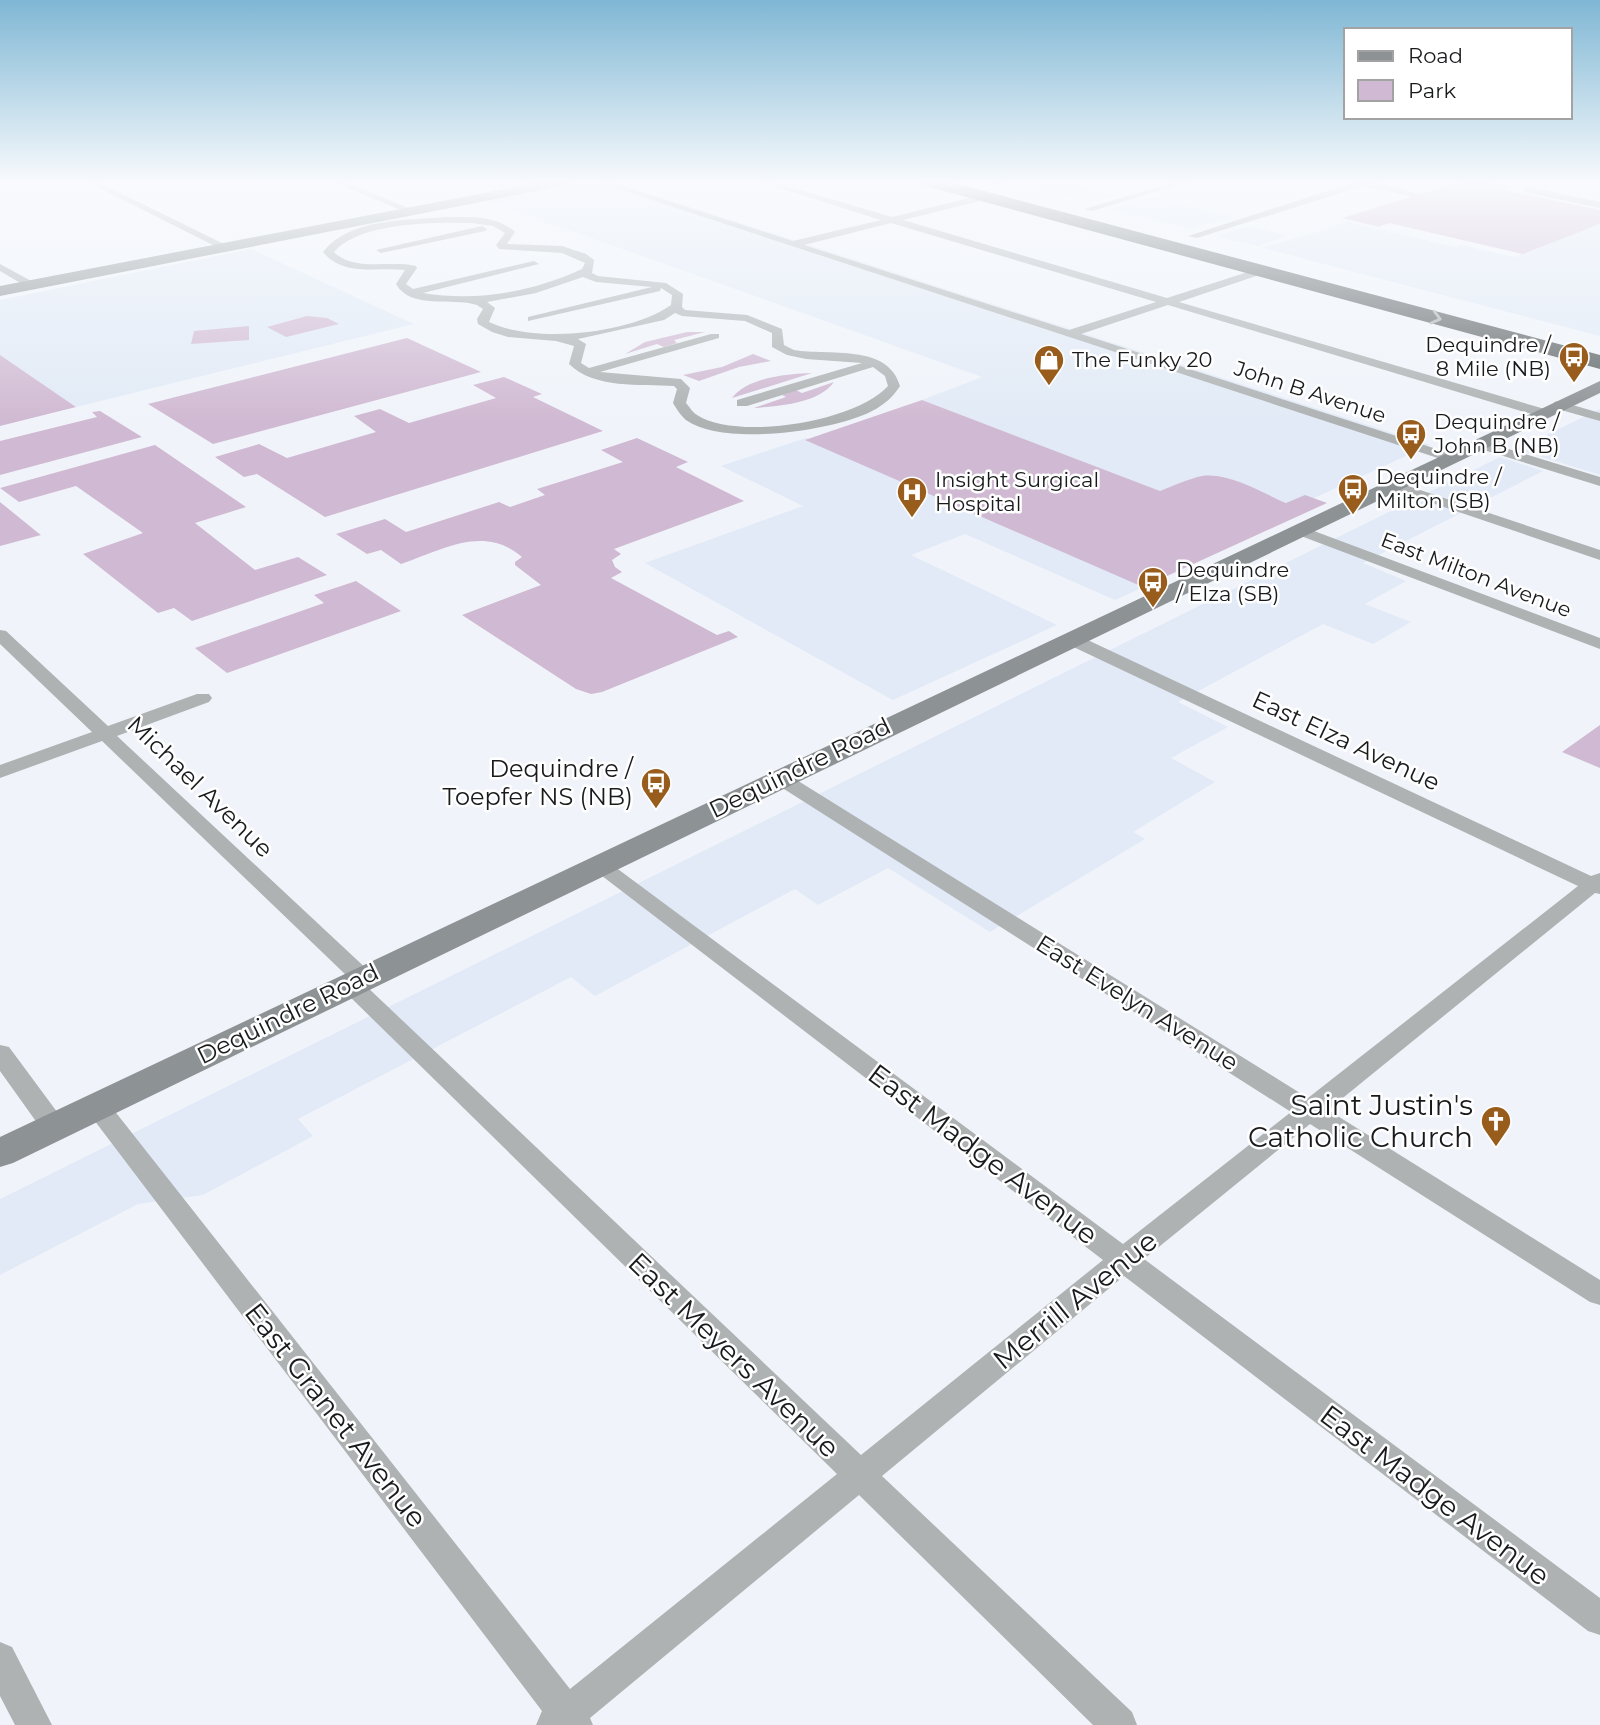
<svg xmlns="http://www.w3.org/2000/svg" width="1600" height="1725" viewBox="0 0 1600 1725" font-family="Montserrat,sans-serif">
	<rect width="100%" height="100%" fill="#f0f4fa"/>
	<path fill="#e1eaf6" d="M583 181H611L1430 445 1312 499 1305 495 1286 503 1231 480 1213 476 1160 491 922 400 982 377 488 201Z
		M1027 181H1056L1115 196 1090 202 1017 184Z
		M1152 197 1233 216 1191 229 1109 209Z
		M1348 222 1455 247 1461 245 1514 257 1600 224V336L1263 248Z
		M1248 226 1288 236 1257 246 1217 236Z
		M251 249 414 324 76 407 0 355V300Z
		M1600 409V475L1517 449Z
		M806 438 1146 586 1115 600 965 534 911 555 1057 625 893 700 645 563 803 506 721 466Z
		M1500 457 1543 471 1363 563 1406 581 1365 604 1411 622 1373 644 1323 624 1178 702 1228 727 1171 758 1215 782 1133 832 1145 839 990 932 888 868 818 905 795 889 595 996 571 977 298 1119 313 1136 203 1195 138 1204 0 1275V1199Z"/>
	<path fill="#d0b9d2" d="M1463 181H1483L1510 187 1503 190 1600 210V224L1523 254 1389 223 1379 227 1342 218Z
		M307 316 327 318 339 324 286 337 267 327Z
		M249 326V340L191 344 194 331Z
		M687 332H705L674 340 677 343 664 347 657 344 625 354 645 342Z
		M407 338 481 372 213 444 148 404Z
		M753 354 771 361 739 367 699 381 683 375 722 367Z
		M0 355 76 407 0 426Z
		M812 373 732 398C747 377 788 374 812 373Z
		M504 377 542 394 533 397 603 431 325 517 257 474 244 477 215 457 259 444 287 458 376 432 354 416 380 409 409 423 496 398 473 385Z
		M834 382C818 404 778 406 754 408L786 397 782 395 796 390 802 393Z
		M922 400 1160 491C1173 486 1188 479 1202 476 1229 472 1262 493 1286 503L1305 495 1327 503 1143 587 805 440Z
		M100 411 142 437 0 475V441L97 417 92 412Z
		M637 438 688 462 676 467 744 501 614 549 621 554 612 560 615 567 622 572 611 578 717 635 729 631 738 637 602 692 591 694 576 689 462 615 541 585 515 565V562L522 557C484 524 442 550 401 564L381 550 367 554 336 534 385 519 406 532 499 502 510 507 545 495 537 489 623 462 601 450Z
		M155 445 246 507 195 523 255 570 298 557 327 575 192 621 174 608 158 613 83 554 143 533 76 486 19 502 0 488Z
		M0 502 37 532 41 535 0 546Z
		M356 581 401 611 227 673 195 648 324 603 314 595Z
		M1600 725V768L1562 752Z"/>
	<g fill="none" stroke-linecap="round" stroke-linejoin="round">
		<path fill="#aeb2b3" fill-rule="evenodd" d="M85 181H96L234 249 225 251Z
			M331 181H343L418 212 410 214Z
			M518 181H531L543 187 538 190Z
			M594 181H607L793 241 881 220 756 181H770L892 217 985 194 990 197 988 199 903 220 1167 298 1257 269H1265V273L1179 302 1548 410 1550 413 1543 417 1538 416 1168 305 1081 334 1455 455V461L1450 462ZM891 223 1156 302 1069 330 804 245Z
			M996 181H1011L992 186V182Z
			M1178 181H1192L1092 211 1084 209Z
			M1351 181H1372L1422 195 1417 198 1363 186 1197 238 1188 236 1352 183Z
			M1527 187 1600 202V208L1524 192V188Z
			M447 217C470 217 497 215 515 232L507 244 562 246 586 254 594 260 592 273 598 276 666 283 683 294 682 307 685 310 747 315 782 329 784 345 794 350C828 356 888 343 900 386 893 397 884 405 872 411 834 431 723 447 686 420 681 416 676 408 673 403L677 389 674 386C641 384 594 389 569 364L574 346 556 341 508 337 492 332 478 324 477 319 483 309 477 305C452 297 411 310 396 284L405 270C377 267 344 277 323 252 349 218 408 220 447 217ZM472 223 493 226 505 233 496 245 499 249 562 253 585 263 582 269C532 292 477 302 423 293L539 264 534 261 413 289 406 284 417 268 416 266C390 260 354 272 334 252 359 222 435 222 472 223ZM583 277 596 282 652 287 528 317V321L660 291 661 288 672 295 671 305C630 334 535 344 489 322L495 308 487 302 536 293ZM675 313 682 316 745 321 772 333V347L787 355 806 359 862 363 737 400V406H747L873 367 885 376 888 386C856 422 737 441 697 415 692 412 689 406 686 403L690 388 681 379 600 372 719 338V334H711L589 368 581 363 586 344 578 339 664 320Z
			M482 226 487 229 485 231 381 253 376 250Z
			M0 264 35 283 36 285 27 287 0 271Z
			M1559 401 1600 413V421L1554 408V402Z
			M1479 440 1600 477V486L1474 447 1472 444Z
			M1393 481 1600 550V560L1388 488 1386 485Z
			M1298 525 1600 638V649L1293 533 1290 530Z
			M0 630 6 631 108 726 197 694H209L212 698 209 702 117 736 371 973 375 978 371 983 365 985 861 1455 1103 1260 593 869 589 865 593 861H607L1123 1244 1291 1112 773 782 770 778 773 774H787L1308 1098 1578 886 1065 643 1062 639 1065 635H1077L1591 876 1600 873V894L1595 893 1328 1110 1600 1280V1305L1590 1302 1310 1124 1144 1259 1600 1598V1635L1588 1631 1124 1276 882 1476 1132 1712 1137 1725H1093L859 1495 590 1718 593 1725H536L542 1711 88 1112 84 1106 88 1100 97 1097 106 1100 570 1689 837 1474 342 989 338 984 342 979 348 977 102 741 0 778V765L92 732 0 644Z
			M0 1045 9 1047 63 1120 67 1127 63 1134 54 1136 45 1134 0 1071Z
			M0 1642 12 1647 52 1725H15L0 1696Z"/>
		<path fill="#8d9294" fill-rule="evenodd" d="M546 181H573L567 185 0 296V286Z
			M1600 381V393L13 1163 0 1167V1137Z"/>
		<path fill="#61676a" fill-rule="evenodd" d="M920 181H947L1600 355V369L922 185Z"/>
	</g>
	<defs><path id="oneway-chevron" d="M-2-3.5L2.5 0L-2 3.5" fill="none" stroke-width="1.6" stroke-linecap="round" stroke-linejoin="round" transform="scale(1.75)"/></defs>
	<use stroke="#b0b3b4" href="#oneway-chevron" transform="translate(1436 318) rotate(15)"/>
	<linearGradient id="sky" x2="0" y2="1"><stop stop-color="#7fb7d4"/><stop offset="0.43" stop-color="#f8fafd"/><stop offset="1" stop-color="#f8fafd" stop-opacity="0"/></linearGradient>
	<rect width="1600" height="423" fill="url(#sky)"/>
	<defs>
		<g id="bus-pin" transform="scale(1.575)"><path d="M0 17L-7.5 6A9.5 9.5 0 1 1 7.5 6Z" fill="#985d1c" stroke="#fff"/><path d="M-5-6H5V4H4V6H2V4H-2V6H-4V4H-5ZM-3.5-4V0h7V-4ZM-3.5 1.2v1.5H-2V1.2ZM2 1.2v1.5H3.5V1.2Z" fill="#fff"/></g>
		<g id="shop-pin" transform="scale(1.575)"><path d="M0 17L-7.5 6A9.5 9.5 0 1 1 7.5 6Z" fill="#985d1c" stroke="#fff"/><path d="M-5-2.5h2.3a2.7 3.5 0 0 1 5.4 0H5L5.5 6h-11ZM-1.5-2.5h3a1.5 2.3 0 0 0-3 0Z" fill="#fff"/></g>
		<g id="hospital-pin" transform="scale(1.575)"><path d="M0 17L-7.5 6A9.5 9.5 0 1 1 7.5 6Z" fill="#985d1c" stroke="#fff"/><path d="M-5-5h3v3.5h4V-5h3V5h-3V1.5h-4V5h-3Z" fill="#fff"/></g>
		<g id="church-pin" transform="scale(1.575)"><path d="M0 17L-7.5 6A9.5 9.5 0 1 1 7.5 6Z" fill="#985d1c" stroke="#fff"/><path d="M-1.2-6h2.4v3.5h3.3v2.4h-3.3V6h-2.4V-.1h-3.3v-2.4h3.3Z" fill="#fff"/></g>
	</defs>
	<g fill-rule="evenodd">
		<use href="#bus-pin" x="1574" y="357"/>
		<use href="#shop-pin" x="1049" y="360"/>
		<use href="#bus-pin" x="1411" y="434"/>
		<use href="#bus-pin" x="1353" y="489"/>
		<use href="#hospital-pin" x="912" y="492"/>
		<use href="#bus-pin" x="1153" y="582"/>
		<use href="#bus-pin" x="656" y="783"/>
		<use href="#church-pin" x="1496" y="1121"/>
	</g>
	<g text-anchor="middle" stroke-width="5" stroke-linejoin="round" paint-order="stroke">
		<g font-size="21" fill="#191a1c" stroke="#fff" text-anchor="start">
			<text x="1551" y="352" text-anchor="end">Dequindre /<tspan x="1551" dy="24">8 Mile (NB)</tspan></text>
			<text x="1072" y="367">The Funky 20</text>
			<text x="1434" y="429">Dequindre /<tspan x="1434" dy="24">John B (NB)</tspan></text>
			<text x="1376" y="484">Dequindre /<tspan x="1376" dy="24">Milton (SB)</tspan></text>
			<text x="935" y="487">Insight Surgical<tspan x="935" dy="24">Hospital</tspan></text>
			<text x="1176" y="577">Dequindre<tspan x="1176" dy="24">/ Elza (SB)</tspan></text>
		</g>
		<g font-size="21" fill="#191a1c" stroke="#fff">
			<text transform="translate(1310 392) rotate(18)" y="7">John B Avenue</text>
			<text transform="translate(1476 575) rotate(21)" y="7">East Milton Avenue</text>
		</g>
		<g font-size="24" fill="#191a1c" stroke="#fff">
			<text transform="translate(1346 741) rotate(25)" y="8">East Elza Avenue</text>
			<text transform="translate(800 768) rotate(-26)" y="8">Dequindre Road</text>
			<text transform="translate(200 787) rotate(44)" y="8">Michael Avenue</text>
			<text transform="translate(1137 1003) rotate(32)" y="8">East Evelyn Avenue</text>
			<text transform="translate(288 1014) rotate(-26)" y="8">Dequindre Road</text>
		</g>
		<g font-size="24" fill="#191a1c" stroke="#fff" text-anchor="end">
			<text x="633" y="777">Dequindre /<tspan x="633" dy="28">Toepfer NS (NB)</tspan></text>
		</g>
		<g font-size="28" fill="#191a1c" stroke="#fff" text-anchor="end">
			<text x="1473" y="1115">Saint Justin's<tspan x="1473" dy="32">Catholic Church</tspan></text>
		</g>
		<g font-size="28" fill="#191a1c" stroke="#fff">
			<text transform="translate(983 1154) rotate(37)" y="10">East Madge Avenue</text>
			<text transform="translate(1075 1300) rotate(-39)" y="10">Merrill Avenue</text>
			<text transform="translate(734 1355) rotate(44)" y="10">East Meyers Avenue</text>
			<text transform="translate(336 1415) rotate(52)" y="10">East Granet Avenue</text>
			<text transform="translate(1435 1495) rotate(37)" y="10">East Madge Avenue</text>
		</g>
	</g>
	<rect x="1344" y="28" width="228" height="91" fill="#ffffff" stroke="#a3a3a4" stroke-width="2"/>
	<rect x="1358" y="51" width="35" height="10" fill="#8d9294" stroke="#a3a3a4" stroke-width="2"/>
	<text x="1408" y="63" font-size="21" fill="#191a1c">Road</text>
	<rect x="1358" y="80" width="35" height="21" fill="#d0b9d2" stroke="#a3a3a4" stroke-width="2"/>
	<text x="1408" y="98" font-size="21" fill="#191a1c">Park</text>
</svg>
